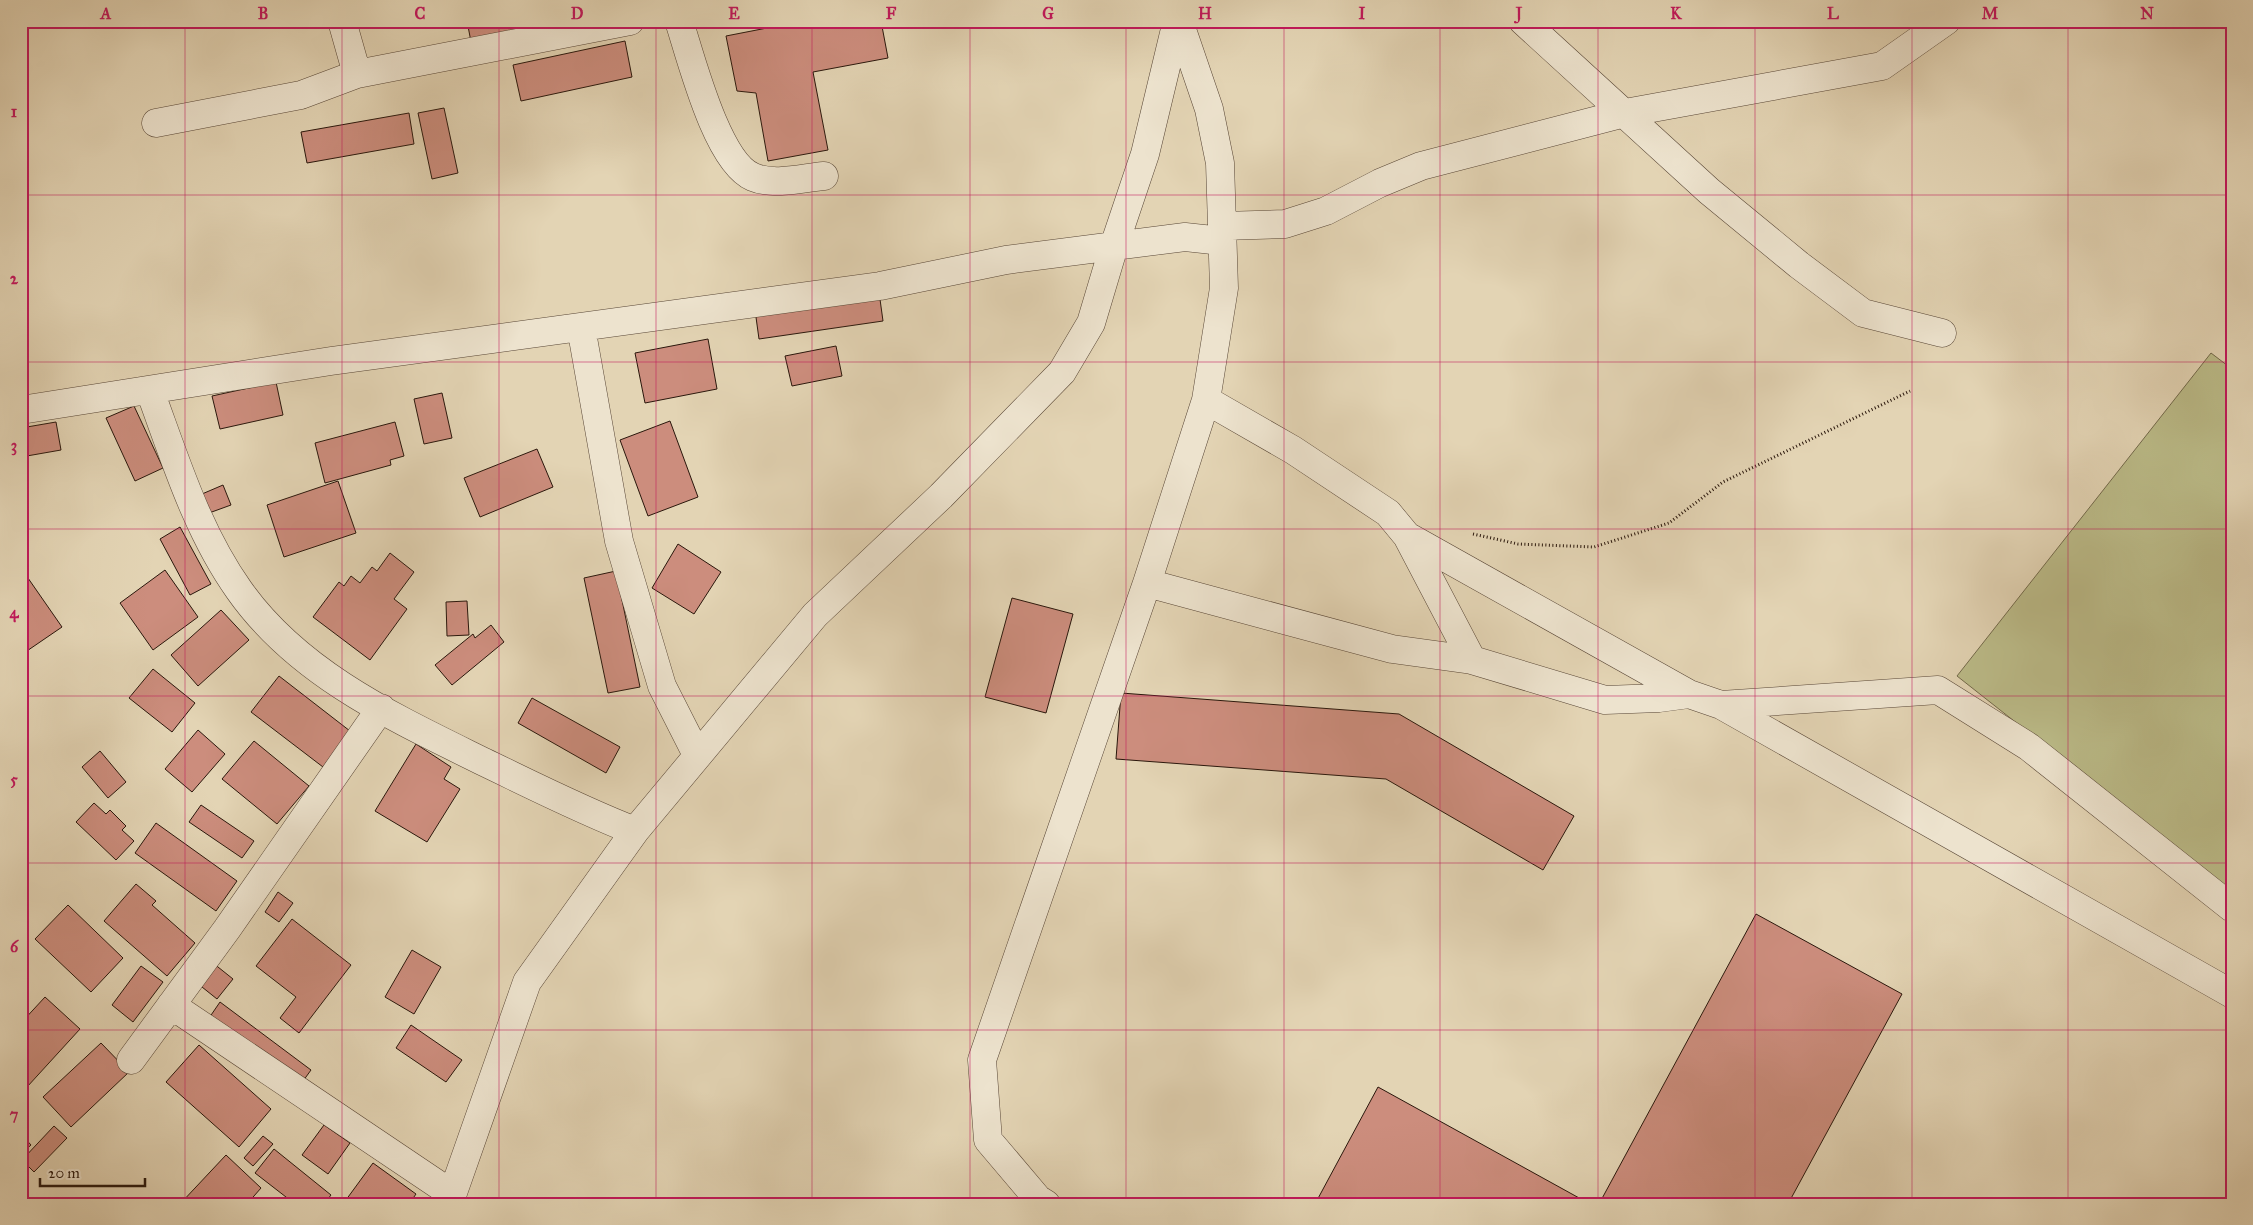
<svg xmlns="http://www.w3.org/2000/svg" width="2253" height="1225" viewBox="0 0 2253 1225" font-family="'IM FELL Great Primer',serif">
	<rect width="100%" height="100%" fill="#e3d4b4"/>
	<filter id="stains"><feTurbulence type="fractalNoise" baseFrequency=".004" numOctaves="4"/><feColorMatrix values="0 0 0 0 .2 0 0 0 0 .09 0 0 0 0 .02 0 0 0 .5 -.17"/></filter>
	<radialGradient id="worn" r=".72"><stop offset=".6" stop-color="#630" stop-opacity="0"/><stop offset="1" stop-color="#630" stop-opacity=".3"/></radialGradient>
	<path fill="#bb8" stroke="#72694a" d="M2211 353 2232 369V893L1957 676Z"/>
	<path fill="#cc8d7d" stroke="#2a170c" d="M467 21H555L557 32 472 47Z
		M803 21H881L888 58 813 72 828 150 768 161 756 93 737 91 726 36Z
		M625 41 632 77 521 101 513 65Z
		M444 108 458 173 432 179 418 113Z
		M409 113 414 144 307 163 301 132Z
		M879 292 883 321 759 339 755 310Z
		M708 339 717 389 645 403 635 353Z
		M836 346 842 376 792 386 785 356Z
		M276 382 283 415 220 429 212 396Z
		M442 393 452 438 424 444 414 399Z
		M134 406 163 468 135 481 106 418Z
		M670 421 698 497 648 516 620 440Z
		M56 422 61 450 21 457V428Z
		M395 422 404 456 390 460 391 465 325 483 315 443Z
		M537 449 553 487 480 517 464 478Z
		M338 481 356 533 284 557 267 505Z
		M223 485 231 505 209 513 202 494Z
		M180 527 211 584 190 595 160 539Z
		M678 544 721 572 694 614 652 588Z
		M390 553 414 572 394 599 407 609 370 660 313 617 339 582 344 586 351 576 360 583 372 567 377 571Z
		M21 568 62 627 21 655Z
		M165 570 198 617 153 650 120 603Z
		M616 571 640 687 608 693 584 578Z
		M1012 598 1073 614 1046 713 985 697Z
		M467 601 469 635 447 636 446 602Z
		M221 610 249 640 198 686 171 655Z
		M491 625 504 642 452 685 435 665 473 634 475 638Z
		M153 669 195 703 172 732 129 698Z
		M279 676 350 731 323 767 251 712Z
		M1121 693 1399 714 1574 816 1543 870 1386 779 1116 759Z
		M532 698 620 747 606 773 518 723Z
		M198 730 225 754 192 792 165 769Z
		M254 741 309 786 277 824 222 779Z
		M416 744 451 767 444 779 460 789 427 842 375 811Z
		M100 751 126 782 108 798 82 767Z
		M94 803 106 814 110 810 126 826 122 830 134 841 116 860 76 822Z
		M201 805 254 841 242 858 189 822Z
		M156 823 237 881 216 911 135 853Z
		M136 884 156 901 152 905 195 943 167 976 104 921Z
		M278 892 293 903 279 922 265 912Z
		M68 905 123 958 91 992 35 939Z
		M1756 914 1902 994 1788 1204H1599Z
		M292 919 351 965 299 1033 280 1018 296 997 256 966Z
		M412 950 441 967 414 1014 385 997Z
		M213 963 233 979 217 999 197 983Z
		M141 966 163 982 133 1022 112 1005Z
		M45 997 80 1029 27 1087 21 1082V1023Z
		M220 1002 311 1070 298 1088 207 1021Z
		M411 1025 462 1060 446 1082 396 1048Z
		M101 1043 129 1072 71 1127 43 1097Z
		M199 1045 271 1109 239 1147 166 1082Z
		M1378 1087 1590 1204H1315Z
		M324 1125 350 1143 328 1174 302 1155Z
		M54 1126 67 1138 34 1172 22 1160Z
		M21 1134 31 1145 21 1154Z
		M263 1136 273 1144 253 1166 244 1158Z
		M274 1149 331 1195 324 1204H295L255 1173Z
		M226 1155 261 1188 247 1204H180Z
		M373 1163 416 1194 409 1204H343Z"/>
	<g fill="none" stroke-linecap="round" stroke-linejoin="round">
		<g stroke="#584636" stroke-width="29">
			<path id="minor" d="M342 21 357 74
				M679 21C691 58 717 162 753 177 774 186 802 178 824 176
				M1523 21 1709 191 1799 265 1863 313 1942 333
				M156 123 301 95 357 74 630 21
				M1223 226 1285 224 1326 211 1380 183 1421 166 1625 113 1882 66 1946 21
				M581 327 619 541 662 686 697 755
				M150 391C175 459 197 531 239 590 298 674 395 718 484 762 534 786 583 811 635 831
				M1206 400 1293 450 1388 513 1407 536 1472 660
				M21 410 331 361 880 286 1006 260 1185 237 1222 241
				M1407 536 1689 694 1721 705 2232 994
				M1147 583 1392 649 1472 660 1605 700 1659 698 1689 694
				M1721 705 1938 690 2029 747 2232 908
				M171 1005 452 1194
				M131 1060 227 929 381 708
				M449 1204 527 982 635 831 815 615 941 496 1062 372 1091 323 1114 246 1145 154 1177 21
				M1046 1204 1038 1199 988 1140 982 1060 1147 583 1206 400 1224 288 1220 163 1209 109 1179 21"/>
		</g>
		<path stroke="#2a170c" stroke-width="3" stroke-dasharray="1 2.5" stroke-linecap="butt" d="M1473 534 1518 544 1594 547 1669 523 1723 482 1910 391"/>
		<use href="#minor" stroke="#ede3ce" stroke-width="28"/>
	</g>
	<path fill="none" stroke="#c2185b" stroke-width="1" stroke-opacity="0.55" d="M185 21V1204M342 21V1204M499 21V1204M656 21V1204M812 21V1204M970 21V1204M1126 21V1204M1284 21V1204M1440 21V1204M1598 21V1204M1755 21V1204M1912 21V1204M2068 21V1204M21 195H2232M21 362H2232M21 529H2232M21 696H2232M21 863H2232M21 1030H2232"/>
	<rect width="2253" height="1225" fill="none" stroke="#e3d4b4" stroke-width="55"/>
	<path d="M40 1178v8h105v-8" fill="none" stroke="#2a170c" stroke-width="2.5"/>
	<text x="48" y="1178" font-size="15" fill="#2a170c" stroke="#ede3ce" stroke-width="4" paint-order="stroke">20 m</text>
	<rect x="28" y="28" width="2198" height="1170" fill="none" stroke="#c2185b" stroke-width="2"/>
	<g font-size="16" text-anchor="middle" font-weight="bold" fill="#c2185b">
		<text x="106" y="19">A</text>
		<text x="263" y="19">B</text>
		<text x="420" y="19">C</text>
		<text x="577" y="19">D</text>
		<text x="734" y="19">E</text>
		<text x="891" y="19">F</text>
		<text x="1048" y="19">G</text>
		<text x="1205" y="19">H</text>
		<text x="1362" y="19">I</text>
		<text x="1519" y="19">J</text>
		<text x="1676" y="19">K</text>
		<text x="1833" y="19">L</text>
		<text x="1990" y="19">M</text>
		<text x="2147" y="19">N</text>
		<text x="14" y="117">1</text>
		<text x="14" y="284">2</text>
		<text x="14" y="451">3</text>
		<text x="14" y="618">4</text>
		<text x="14" y="785">5</text>
		<text x="14" y="952">6</text>
		<text x="14" y="1120">7</text>
	</g>
	<rect width="100%" height="100%" filter="url(#stains)"/>
	<rect width="100%" height="100%" fill="url(#worn)"/>
</svg>
